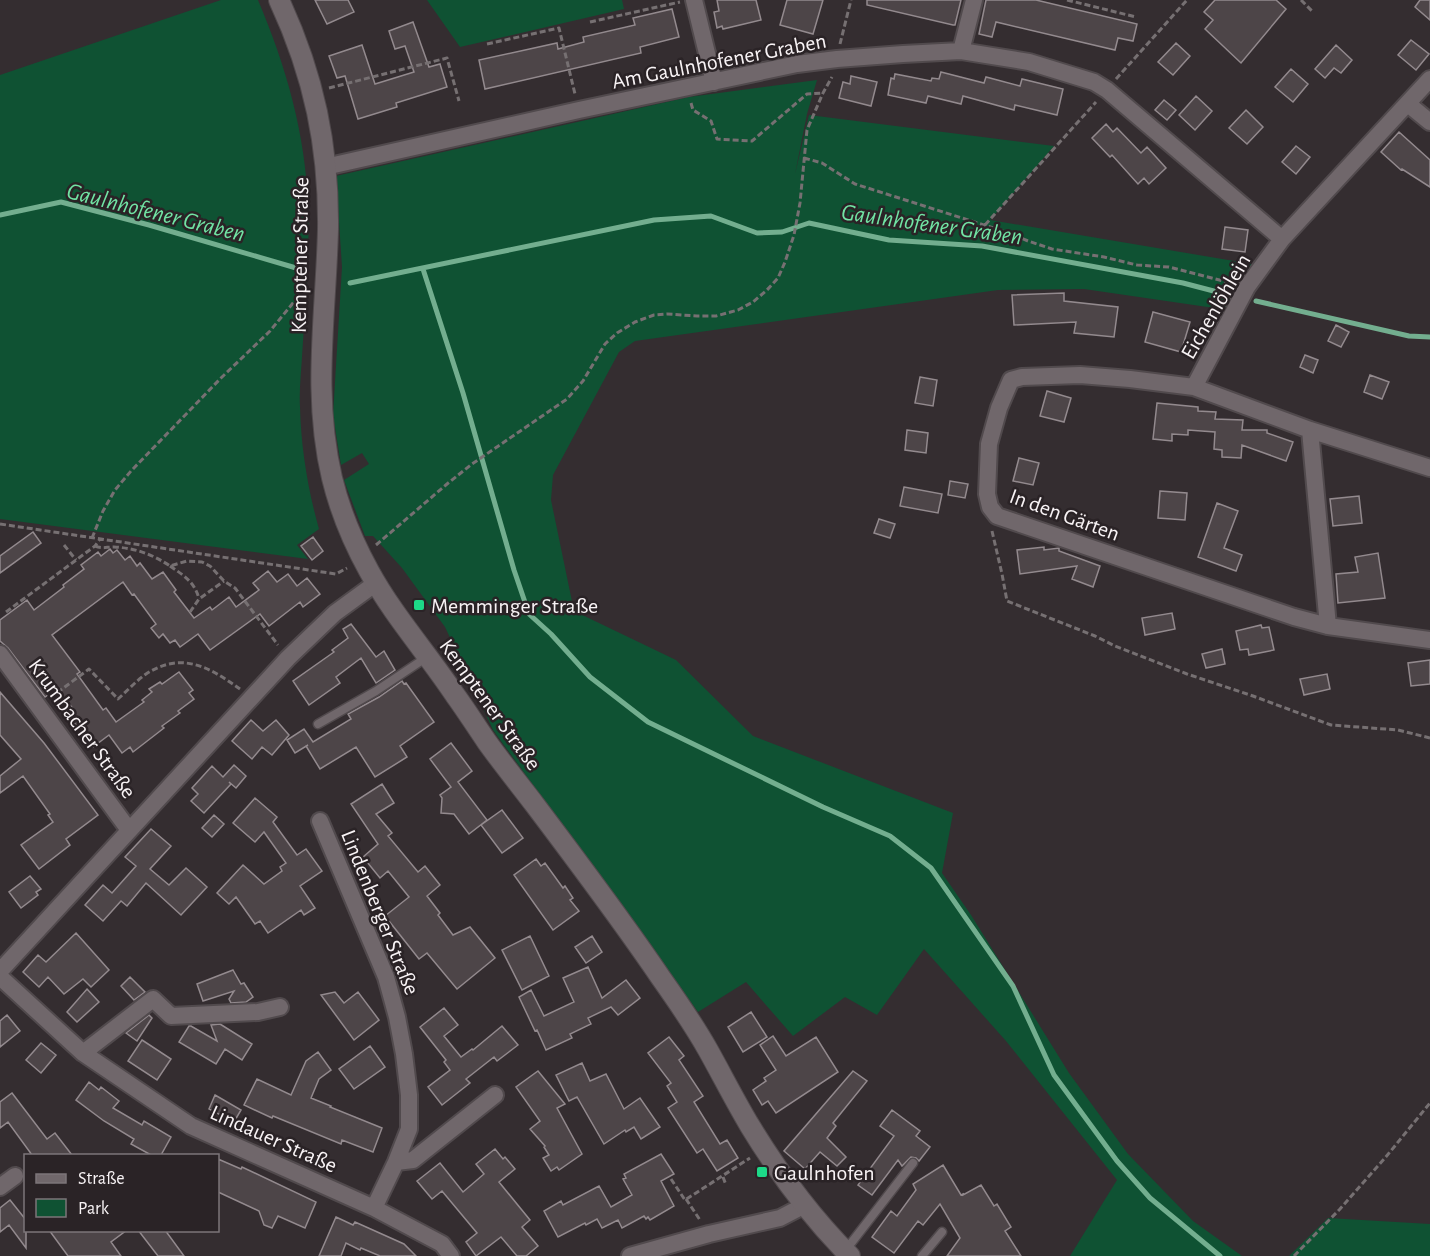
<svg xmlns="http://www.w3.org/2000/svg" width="1430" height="1256" viewBox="0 0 1430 1256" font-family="'Alegreya Sans',sans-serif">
	<rect width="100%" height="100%" fill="#342d30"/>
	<path fill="#0f5233" d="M221 0H258C286 66 306 135 308 207 310 257 305 307 302 357 301 374 299 391 300 407 301 448 308 490 319 529L297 545 308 559 0 519V75Z
		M427 0H622L624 9 460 47Z
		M817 80 807 114 795 174 809 115 1054 146 990 220 1258 265 1228 310 1084 289 998 290 635 341 619 352 553 475 551 500 574 611 676 660 753 736 953 813 942 873 971 915 1069 1073 1128 1154 1193 1221 1242 1256H1070L1117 1180 1006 1041 924 949 877 1015 845 997 793 1036 746 982 698 1012 493 730 445 627 402 568 373 536H365L344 480 369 464 362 453 341 465 333 415 342 267 336 176 689 97Z
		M1328 1218 1430 1224V1256H1289Z"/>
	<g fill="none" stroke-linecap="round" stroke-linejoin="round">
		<path stroke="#73ae8f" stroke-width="5" d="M0 215 61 202 149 225 303 270
			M423 269 463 393 514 570 529 614 551 634 590 677 648 722 823 807 890 836 931 868 956 904
			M350 283 654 220 711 216 757 233 782 232 809 223 889 240 982 246 1183 283 1229 295
			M1256 301 1409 336 1430 337
			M956 904 1013 986 1054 1075 1117 1161 1150 1198 1220 1256"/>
	</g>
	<path fill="#4d4548" stroke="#938a8e" stroke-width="1.5" d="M315 0H348L354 12 327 24Z
		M717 0H756L761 20 723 29 722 26 717 28 714 12 719 11Z
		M787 0H823L813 34 780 25Z
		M867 0H961L955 25H953L867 5Z
		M986 0H1036L1137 24 1133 41 1118 38 1115 50 996 22 992 37 979 34Z
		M1215 0H1276L1286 9 1241 63 1205 29 1213 20 1204 12Z
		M1420 0H1430V20L1415 7Z
		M672 9 679 37 640 47 641 53 485 89 479 60 557 43 558 49 584 42 583 37 635 25 633 18Z
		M413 22 429 67 440 64 447 87 396 103 397 107 358 119 345 76 337 78 329 56 362 45 375 84 414 72 405 46 395 49 389 31Z
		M1411 40 1429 54 1416 70 1398 55Z
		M1176 43 1190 56 1173 75 1158 62Z
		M1336 45 1352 60 1341 73 1334 68 1325 78 1315 69Z
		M1291 69 1308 84 1293 102 1275 87Z
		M941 72 984 83 986 77 1020 86 1022 79 1063 89 1057 115 1015 105 1014 110 963 96 961 104 928 96 926 103 888 95 891 78 894 79 895 74 931 81 932 78 939 79Z
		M851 76 877 82 871 106 839 98 843 82 850 84Z
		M1196 96 1212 111 1195 130 1179 115Z
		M1164 100 1176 110 1167 120 1155 110Z
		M1246 110 1263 127 1247 144 1229 128Z
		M1106 124 1113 132 1117 128 1141 153 1147 147 1166 168 1149 184 1144 178 1138 184 1112 155 1110 157 1092 138Z
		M1399 132 1430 160V187L1402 169 1401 170 1381 152Z
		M1296 146 1310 157 1296 174 1282 162Z
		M1225 227 1248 230 1245 252 1222 249Z
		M1064 293V301L1118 307 1114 337 1074 333 1076 322 1014 325 1012 295Z
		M1153 312 1190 322 1181 352 1145 342Z
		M1336 325 1349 332 1341 347 1328 341Z
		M1305 355 1318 360 1313 373 1300 367Z
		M1370 375 1389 382 1382 399 1364 392Z
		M920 377 937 380 933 406 915 403Z
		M1047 391 1071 398 1064 422 1040 416Z
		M1157 403 1198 407V411L1216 412 1215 419 1243 420 1242 430H1267V433L1293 442 1286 461 1242 445 1241 458 1222 457V450L1214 449 1215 432 1188 430V435L1172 434V441L1153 439Z
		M907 430 928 433 926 453 905 450Z
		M1019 458 1039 463 1033 485 1013 481Z
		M950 481 968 484 965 498 948 495Z
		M904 487 942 494 938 513 900 506Z
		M1160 491 1187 493 1185 520 1158 518Z
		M1359 496 1362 523 1333 526 1330 499Z
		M1217 503 1238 511 1224 548 1242 555 1236 571 1198 557Z
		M879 519 895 524 890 538 874 533Z
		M33 532 41 543 0 573V556Z
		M313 537 323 551 312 560 301 546Z
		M1044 547V550L1059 548V551L1100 566 1093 587 1072 579 1077 566 1020 574 1017 550Z
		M110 549 113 553 117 550 125 560 130 556 137 566 140 563 152 579 163 572 176 590 174 592 194 618 210 607 212 610 229 597 236 607 259 590 253 583 268 571 277 582 288 574 297 586 307 578 320 594 303 607 300 602 269 626 260 614 210 650 198 634 180 647 175 640 170 643 163 634 159 638 151 628 156 624 134 594 132 595 123 582 52 635 80 672 77 674 103 710 106 708 116 722 144 702 142 700 152 692 149 689 160 682 162 684 179 672 193 690 189 693 194 699 178 711 180 713 162 726 164 728 133 752 130 747 122 753 109 735 93 747 68 715 74 710 57 689 45 697 8 648 0 641V620L27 600 34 610 64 587 63 585 84 569 81 565 98 552 101 556Z
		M1378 553 1385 598 1338 603 1336 574 1358 572 1355 557Z
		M1172 613 1175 629 1145 635 1142 618Z
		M351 624 376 657 384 651 395 670 376 683 361 658 336 677 340 683 309 705 293 681 334 652 332 650 348 638 343 629Z
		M1261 625 1262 628 1269 627 1274 650 1249 655 1248 649 1240 650 1236 631Z
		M1222 649 1225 664 1206 668 1202 654Z
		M1430 660V684L1411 686 1408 663Z
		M1327 674 1330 689 1304 695 1300 679Z
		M402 681 404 684 406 683 434 722 400 746 407 757 375 777 356 747 320 769 306 746 308 745 295 753 287 740 304 729 313 742 351 719 348 714 379 697Z
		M0 692 44 743 98 815 66 839 70 845 39 869 21 845 53 822 48 815 50 814 23 776 0 793V776L21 759 0 735Z
		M251 720 263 731 276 720 289 735 272 755 262 747 252 759 232 741Z
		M451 743 472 771 458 782 487 820 469 834 454 814 441 813 442 798 440 795 451 787 430 759Z
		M234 765 246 776 236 788 229 782 231 784 204 813 191 801 198 794 192 788 212 766 223 777Z
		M382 784 394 803 376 814 392 833 388 836 418 872 425 866 440 885 427 896 440 913 438 915 453 935 470 927 495 958 457 989 427 953 419 959 385 916 409 897 388 871 380 878 363 857 378 844 351 804Z
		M255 798 277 817 273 822 297 855 306 849 322 871 300 886 315 908 304 915 301 910 268 933 260 921 255 924 236 897 229 904 217 893 243 865 264 884 282 871 280 867 286 863 264 832 255 842 233 823Z
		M502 810 523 838 502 853 481 825Z
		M214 815 224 824 212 837 202 828Z
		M151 829 171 846 150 869 169 885 186 868 207 887 181 915 146 883 127 906 121 901 103 921 85 905 103 885 112 893 136 866 125 857Z
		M536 859 541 866 545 863 563 888 565 886 573 898 570 900 579 911 553 930 514 875Z
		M30 876 41 889 36 892 38 895 21 908 9 892Z
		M76 933 109 970 91 987 83 979 64 994 48 977 39 987 23 972 38 955 46 962Z
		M530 936 549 976 522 990 502 950Z
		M592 936 602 952 586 963 575 947Z
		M588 967 602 998 626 980 640 998 618 1015 611 1007 588 1018 591 1024 570 1034 572 1038 546 1050 537 1030 535 1031 519 997 531 990 544 1016 574 1002 563 978Z
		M233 970 241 984 244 983 253 997 246 1002 231 1003 229 999 234 991 203 1001 197 984Z
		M130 977 145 992 134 1000 121 986Z
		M87 989 99 1002 77 1022 67 1012Z
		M335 992 344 1003 358 992 379 1020 354 1040 321 995Z
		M444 1008 458 1025 444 1036 461 1057 472 1049 473 1050 502 1026 518 1045 497 1061 494 1057 466 1079 470 1083 442 1105 428 1087 450 1070 444 1062 446 1060 420 1027Z
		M751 1012 767 1037 743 1052 728 1027Z
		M7 1015 20 1031 0 1047V1021Z
		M149 1015 152 1018 137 1041 126 1033Z
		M220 1024 252 1044 242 1060 225 1049 216 1064 179 1042 189 1026H191L217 1041 211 1025Z
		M773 1036 786 1056 816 1037 838 1072 776 1113 768 1101 762 1105 753 1090 766 1081 764 1078 776 1070 760 1045Z
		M669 1037 684 1056 679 1060 703 1096 694 1102 720 1144 727 1140 738 1158 717 1171 703 1149 697 1153 668 1108 677 1102 667 1086 671 1083 648 1053Z
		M142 1040 171 1059 157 1080 128 1061Z
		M41 1043 56 1055 41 1073 26 1060Z
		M370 1046 385 1067 354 1089 339 1069Z
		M318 1052 331 1070 319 1079 311 1098 331 1106 330 1107 382 1128 373 1152 342 1140 341 1144 273 1116 272 1118 244 1105 257 1079 291 1095 306 1061Z
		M582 1063 590 1081 606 1074 624 1109 640 1098 660 1127 641 1139 634 1127 626 1132 625 1130 604 1144 577 1097 569 1101 556 1075Z
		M538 1071 565 1104 557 1108 582 1154 559 1170 557 1167 551 1171 543 1158 549 1155 544 1147 545 1146 530 1129 540 1121 516 1087Z
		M853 1071 867 1081 833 1123 836 1126 827 1138 846 1157 837 1166 820 1152 805 1169 784 1151Z
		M89 1082 99 1090 101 1087 119 1101 113 1108 142 1125 144 1121 171 1137 161 1155H151L131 1144 134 1139 104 1121 76 1100Z
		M12 1093 47 1139 55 1133 72 1155H32L8 1122 0 1128V1102Z
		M215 1095 241 1110 234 1122 209 1109Z
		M892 1110 920 1131 916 1136 930 1147 919 1161 916 1158 911 1157 902 1166 898 1160 872 1195 858 1185 894 1136 880 1126Z
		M495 1149 503 1159 505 1157 515 1169 499 1182 530 1220 522 1227 538 1246 526 1256H517L501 1237 476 1256 466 1242 477 1233 442 1191 432 1199 417 1181 440 1163 463 1192 484 1174 476 1164Z
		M661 1154 674 1174 661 1181 674 1206 650 1220 648 1217 646 1219 644 1216 622 1228 618 1220 602 1228 597 1219 586 1225 585 1223 558 1237 544 1211 561 1201 563 1205 599 1186 611 1207 632 1195 623 1179 626 1178 624 1174Z
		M218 1159 241 1169 242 1167 316 1202 305 1228 278 1216 272 1228 264 1225 259 1211 218 1192Z
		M943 1165 961 1195 963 1194V1195L981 1185 994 1206 997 1204 1011 1227 1005 1231 1021 1256H947L960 1238 940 1204 923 1225 918 1221 894 1253 872 1237 891 1211 897 1216 916 1190 913 1184Z
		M10 1200 26 1220V1248L9 1225 0 1232V1208Z
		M336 1217 353 1225 355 1222 404 1244 416 1256H380L361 1248 360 1250 346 1243 341 1256H319Z
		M49 1230H127L111 1242 121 1256H68Z
		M138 1230H165L184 1256H158Z"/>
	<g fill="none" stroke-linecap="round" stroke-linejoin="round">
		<g stroke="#514a4d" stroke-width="11">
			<path id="service" d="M318 724 376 691 427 657
				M845 1251 913 1163
				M922 1256 942 1232"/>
		</g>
		<g stroke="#514a4d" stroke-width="20">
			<path id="minor" d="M694 0 714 82
				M961 51 974 0
				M1408 104 1430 122
				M325 167 579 110 797 64 837 59 903 54 961 51 1029 62 1094 82 1107 90 1282 239
				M1194 387 1247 287 1282 239 1430 79
				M1310 430 1328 626
				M1430 468 1310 430 1194 387 1130 379 1080 375 1022 377 1011 380 999 408 989 444 987 494 990 507 997 516 1294 617 1328 626 1430 640
				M0 654 129 830
				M320 821 386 977 397 1017 404 1054 409 1095V1129L396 1162 374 1208
				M0 971 288 658 335 613 376 583
				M0 977 83 1053 191 1126 374 1208 442 1244 451 1256
				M83 1053 153 999 171 1016 258 1012 280 1007
				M396 1162 413 1160 495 1095
				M0 1187 15 1176
				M630 1256 709 1234 780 1218 805 1205"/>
		</g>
		<g stroke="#514a4d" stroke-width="22">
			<path id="tertiary" d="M279 0C314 75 329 147 328 229 326 314 312 394 332 478 340 511 353 542 369 571 393 615 427 653 455 695 466 710 476 726 487 742 502 763 519 784 535 805 578 862 621 919 661 978 678 1002 694 1025 708 1050 722 1075 735 1101 750 1126 778 1172 811 1217 850 1256"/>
		</g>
		<path stroke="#767072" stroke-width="3" stroke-dasharray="6 3" stroke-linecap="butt" d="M1067 0 1136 17
			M1301 0 1313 12
			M590 22 680 2
			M487 44 559 28 575 94
			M840 44 851 0
			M1116 79 1187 0
			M329 88 447 58 459 101
			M691 103 693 110 711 121 717 139 752 141 807 94 823 93
			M804 158 822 163 855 184 1006 232 1028 241 1052 249 1104 257 1137 265 1169 267 1231 283
			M985 225 1096 102
			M0 524 336 574 347 568
			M992 531 1002 574 1007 601 1095 636 1115 646 1187 674 1253 696 1331 725 1398 730 1430 738
			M92 538 103 511 115 490 131 471 221 378 270 331 307 286
			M64 545 76 560
			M376 545 447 484 472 464 567 399 583 381 605 344 617 333 635 322 654 315 667 314 697 316H716L738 310 753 302 767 290 778 278 785 262 794 235 800 203 807 130 823 93 832 77
			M95 546C102 549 106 547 114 547 135 548 152 554 170 566L187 561 202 562 210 566 224 581 235 588 278 645
			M170 566C183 575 195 582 199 599
			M6 612 95 546 100 539
			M190 612 199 599 224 581
			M50 698 89 669 118 699C127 691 136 681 146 674 182 651 209 667 240 689
			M723 1177 726 1185
			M671 1179 685 1200 750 1158
			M686 1199 700 1220
			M1294 1256 1340 1209 1385 1158 1430 1103"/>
		<use href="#service" stroke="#70676b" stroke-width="8"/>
		<use href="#minor" stroke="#70676b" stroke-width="16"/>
		<use href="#tertiary" stroke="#70676b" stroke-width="20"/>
	</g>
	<g fill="#1dd988" stroke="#2a2326" stroke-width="2">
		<rect x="413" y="599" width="12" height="12" rx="3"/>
		<rect x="756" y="1166" width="12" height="12" rx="3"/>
	</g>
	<g text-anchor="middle" stroke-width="5" stroke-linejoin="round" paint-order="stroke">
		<g font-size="22" fill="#f8f3f5" stroke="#2a2326">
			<text transform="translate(719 60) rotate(-11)" y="8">Am Gaulnhofener Graben</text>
			<text transform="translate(299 255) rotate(-89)" y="8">Kemptener Straße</text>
			<text transform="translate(1215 306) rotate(-60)" y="8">Eichenlöhlein</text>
			<text transform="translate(1065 514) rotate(20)" y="8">In den Gärten</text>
			<text transform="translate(491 704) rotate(54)" y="8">Kemptener Straße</text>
			<text transform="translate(83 728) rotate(54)" y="8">Krumbacher Straße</text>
			<text transform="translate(381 912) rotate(68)" y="8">Lindenberger Straße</text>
			<text transform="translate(274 1138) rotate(24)" y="8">Lindauer Straße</text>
		</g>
		<g font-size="22" fill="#f8f3f5" stroke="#2a2326" text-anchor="start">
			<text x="431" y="613">Memminger Straße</text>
			<text x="774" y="1180">Gaulnhofen</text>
		</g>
		<g font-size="24" font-style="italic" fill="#71e4a4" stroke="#2a2326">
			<text transform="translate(156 212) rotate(14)" y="8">Gaulnhofener Graben</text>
			<text transform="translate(932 224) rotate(8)" y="8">Gaulnhofener Graben</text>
		</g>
	</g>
	<rect x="24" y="1154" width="195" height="78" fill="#2a2326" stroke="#7c7679" stroke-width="1.5"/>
	<rect x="36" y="1174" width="30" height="9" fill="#70676b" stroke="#7c7679" stroke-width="1.5"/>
	<text x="78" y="1184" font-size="18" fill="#f8f3f5">Straße</text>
	<rect x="36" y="1199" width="30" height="18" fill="#0f5233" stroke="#7c7679" stroke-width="1.5"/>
	<text x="78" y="1214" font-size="18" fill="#f8f3f5">Park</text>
</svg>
